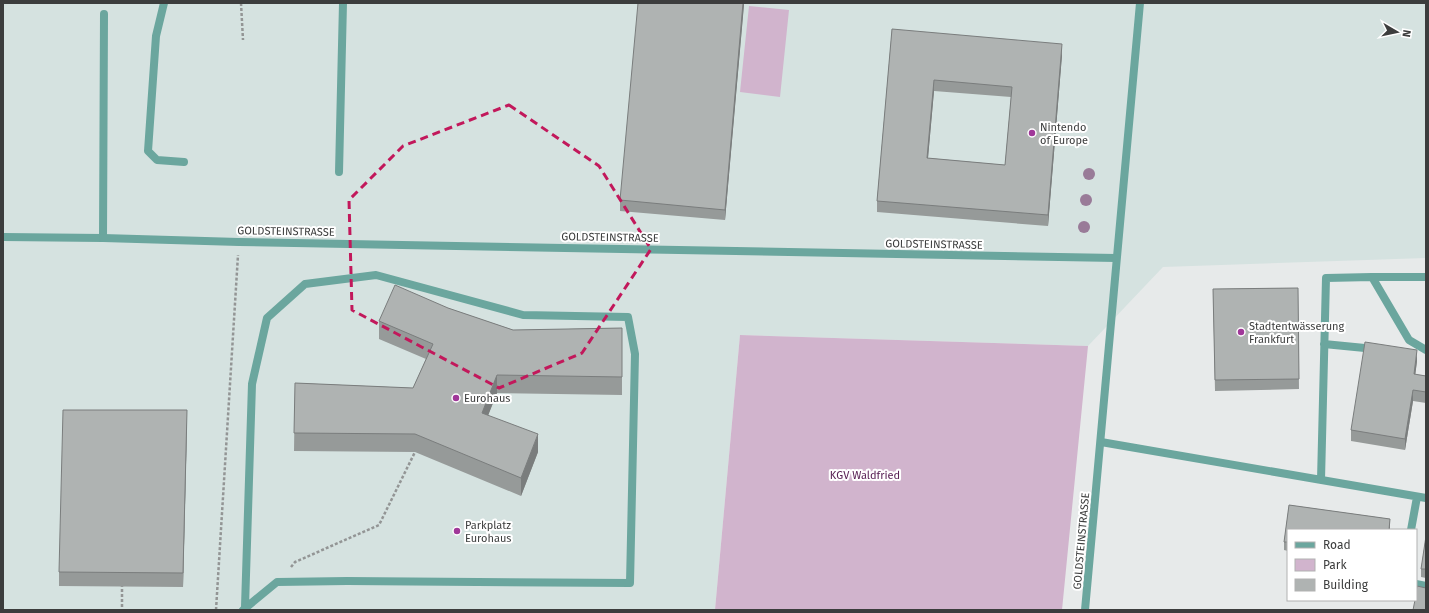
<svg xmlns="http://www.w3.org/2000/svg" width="1429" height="613" viewBox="0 0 1429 613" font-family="'Fira Sans',sans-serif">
	<rect width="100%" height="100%" fill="#e7eaea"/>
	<path fill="#d5e2e0" d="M3 3H1426V258L1163 267 1088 346 740 335 715 610H3Z"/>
	<path fill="#d1b4cd" d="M749 6 789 10 780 97 740 92Z
		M740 335 1088 346 1062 610H715Z"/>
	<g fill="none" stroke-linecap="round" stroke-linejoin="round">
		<path stroke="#939595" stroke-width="2.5" stroke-dasharray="3 2" stroke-linecap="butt" d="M241 3 243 40
			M291 567 295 562 379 525 415 452
			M122 607V586
			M216 610 238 255"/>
		<path stroke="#6ba69e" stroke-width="8" d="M164 3 156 36 148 151 157 160 184 162
			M339 172 343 3
			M3 237 103 238 104 14
			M1426 277H1372L1409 340 1426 350
			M1324 344 1375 349
			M1101 442 1426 498
			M1321 480 1326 278 1372 277
			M1411 530 1417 497
			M1416 584 1426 586
			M243 610 277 582 347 581 630 583 635 354 628 317 523 315 376 275 305 284 267 318 252 384 245 607"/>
		<path stroke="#6ba69e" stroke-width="8" d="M103 238 239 242 1116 258"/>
		<path stroke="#6ba69e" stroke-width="8" d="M1085 610 1140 3"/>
	</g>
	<g fill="#997b98">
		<circle cx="1089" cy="174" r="6"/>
		<circle cx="1086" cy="200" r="6"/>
		<circle cx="1084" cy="227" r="6"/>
	</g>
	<path fill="#969a99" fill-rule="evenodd" d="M744 3 725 220 620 211V200Z
		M892 29 1062 55 1048 226 877 212V201ZM934 91 1011 97 1005 165 928 158Z
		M1298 288 1299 389 1215 391 1213 289Z
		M448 308 513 330 622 328V395L497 393 488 415 538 452 521 496 415 452 294 451 295 383 413 388 426 359 379 339V321Z
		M1417 361 1415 375 1426 376V403L1413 401 1405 450 1351 441V430Z
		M187 424 183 587 59 586V572Z
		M1289 505 1390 519V530H1288V551L1284 550V542Z
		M1426 536V578L1421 577V569Z"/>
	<path fill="#7a7d7d" d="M743 3H744V5L725 220V210Z
		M1062 44V55L1048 226V215Z
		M934 80V91L927 169V158Z
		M1417 350V361L1414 385V374Z
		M497 375V393L482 431V413Z
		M1413 390V401L1405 450V439Z
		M187 410V424L183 587V573Z
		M538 434V452L521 496V478Z
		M1390 519V530H1389Z"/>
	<path fill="#afb3b2" stroke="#7a7d7d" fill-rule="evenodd" d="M638 3H743L725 210 620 200Z
		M892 29 1062 44 1048 215 877 201ZM934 80 1012 87 1005 165 927 158Z
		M395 285 448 308 513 330 622 328V377L497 375 482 413 538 434 521 478 415 434 294 433 295 383 413 388 433 344 379 321Z
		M1298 288 1299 379 1215 380 1213 289Z
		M1365 342 1417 350 1414 374 1426 376V392L1413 390 1405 439 1351 430Z
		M63 410H187L183 573 59 572Z
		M1289 505 1390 519 1389 530H1288V542H1284Z
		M1426 536V569H1421Z
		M1417 586 1426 588V610H1413L1415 600H1416V592Z"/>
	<path fill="none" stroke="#c2185b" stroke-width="3" stroke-dasharray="8 5" stroke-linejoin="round" d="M509 105 599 166 651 249 582 353 499 388 352 310 349 200 403 146Z"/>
	<g fill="#a03799" stroke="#fff" stroke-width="1.5">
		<circle cx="1032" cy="133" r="4"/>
		<circle cx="1241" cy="332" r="4"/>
		<circle cx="456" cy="398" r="4"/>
		<circle cx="457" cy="531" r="4"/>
	</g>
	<g text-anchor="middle" stroke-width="4" stroke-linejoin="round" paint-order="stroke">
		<g font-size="11" fill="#3c3d3d" stroke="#fff" text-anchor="start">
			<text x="1040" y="131">Nintendo<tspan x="1040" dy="13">of Europe</tspan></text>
			<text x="1249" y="330">Stadtentwässerung<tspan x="1249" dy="13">Frankfurt</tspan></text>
			<text x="464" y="402">Eurohaus</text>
			<text x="465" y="529">Parkplatz<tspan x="465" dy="13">Eurohaus</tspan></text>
		</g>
		<g font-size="11" fill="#3c3d3d" stroke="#fff">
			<text transform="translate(286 231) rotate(1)" y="4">GOLDSTEINSTRASSE</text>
			<text transform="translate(610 237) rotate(1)" y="4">GOLDSTEINSTRASSE</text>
			<text transform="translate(934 244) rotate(1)" y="4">GOLDSTEINSTRASSE</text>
			<text transform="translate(1081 541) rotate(-85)" y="4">GOLDSTEINSTRASSE</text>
		</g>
		<g font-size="11" fill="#592155" stroke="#fff">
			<text x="865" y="479">KGV Waldfried</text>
		</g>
	</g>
	<rect width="1429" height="613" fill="none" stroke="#3c3d3d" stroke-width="8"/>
	<rect x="1287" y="529" width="130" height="72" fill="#ffffff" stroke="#b1b1b1"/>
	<rect x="1295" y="542" width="20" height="6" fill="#6ba69e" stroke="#b1b1b1"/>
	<text x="1323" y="549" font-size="12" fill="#3c3d3d">Road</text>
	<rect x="1295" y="559" width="20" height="12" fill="#d1b4cd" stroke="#b1b1b1"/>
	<text x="1323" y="569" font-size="12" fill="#3c3d3d">Park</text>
	<rect x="1295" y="579" width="20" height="12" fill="#afb3b2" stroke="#b1b1b1"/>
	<text x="1323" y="589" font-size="12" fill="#3c3d3d">Building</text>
	<g transform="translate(1397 32) rotate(99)" stroke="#ffffff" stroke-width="3" paint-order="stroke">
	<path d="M0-3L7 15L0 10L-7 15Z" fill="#3c3d3d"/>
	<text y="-6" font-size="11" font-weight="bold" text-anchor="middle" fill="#3c3d3d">N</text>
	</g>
</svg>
